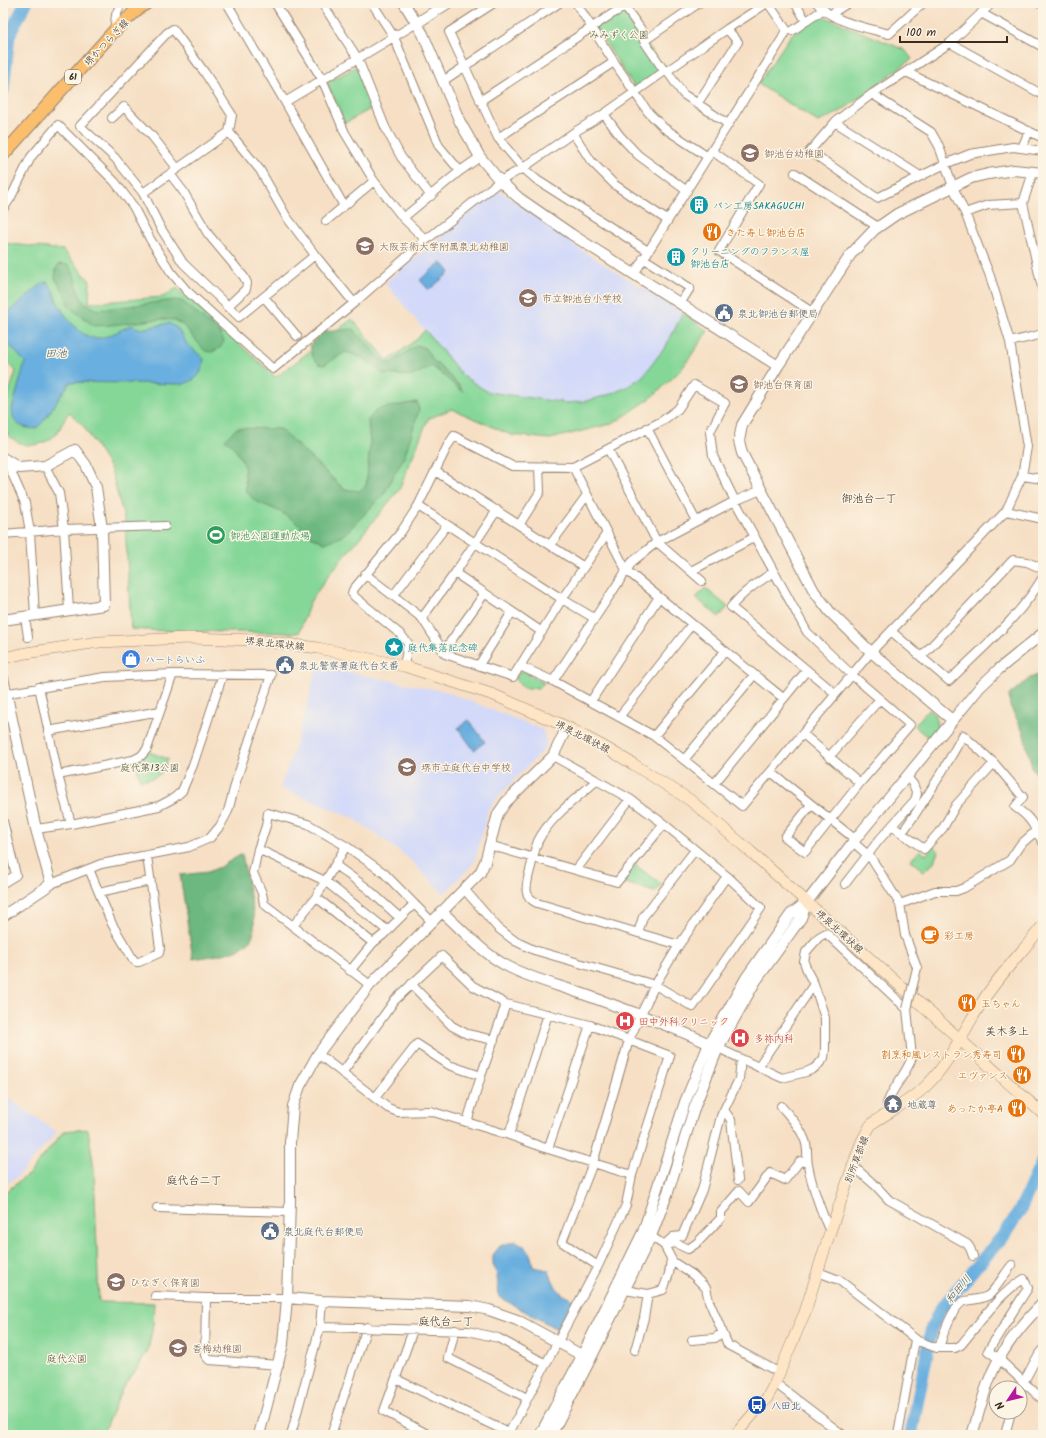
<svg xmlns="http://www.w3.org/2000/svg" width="1046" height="1438" viewBox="0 0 1046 1438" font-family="Kalam,'Klee One',sans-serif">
	<rect width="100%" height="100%" fill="#fcf5e5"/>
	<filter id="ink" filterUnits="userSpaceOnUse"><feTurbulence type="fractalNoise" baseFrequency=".025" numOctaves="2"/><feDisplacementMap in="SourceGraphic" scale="8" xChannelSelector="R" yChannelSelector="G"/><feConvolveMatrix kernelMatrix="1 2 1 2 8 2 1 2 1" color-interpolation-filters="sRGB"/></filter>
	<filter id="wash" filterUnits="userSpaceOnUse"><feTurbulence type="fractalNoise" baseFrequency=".012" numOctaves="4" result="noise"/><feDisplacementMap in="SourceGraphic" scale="16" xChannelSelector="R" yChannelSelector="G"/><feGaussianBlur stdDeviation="0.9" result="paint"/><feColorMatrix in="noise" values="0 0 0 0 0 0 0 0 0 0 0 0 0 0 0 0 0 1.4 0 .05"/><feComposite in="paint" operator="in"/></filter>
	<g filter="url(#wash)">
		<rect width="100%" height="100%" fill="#f6dfc4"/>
		<path fill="#d2d9f9" d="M499 191 506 195 586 253 683 313 666 346 643 376 627 387 611 394 587 401 567 403 488 392 463 376 385 283 490 196Z
			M317 666 447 692 543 730 547 746 497 798 488 809 476 858 470 867 444 894 407 857 355 819 280 788 297 741Z
			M3 1095 57 1132 18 1176 3 1186Z"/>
		<path fill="#85d798" stroke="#60805b" d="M623 8 663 69 635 88 595 27Z
			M820 15 905 50 912 59 840 112 818 122 758 84 791 35Z
			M358 65 374 107 345 123 327 83Z
			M3 243 63 250 90 281 89 303 163 297 177 288 276 377 352 319 388 361 417 339 425 330 463 376 488 392 567 403 587 401 611 394 627 387 643 376 666 346 683 313 708 331 681 370 651 398 614 423 550 439 511 435 452 409 428 419 399 490 328 576 310 602 299 633 166 631 131 629 125 522 111 470 84 427 69 412C64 419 61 428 56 434 45 446 26 449 13 439 9 437 6 431 3 427L4 407 16 371 3 359Z
			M705 588 728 607 719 617 696 598Z
			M522 671 525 672 544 683 538 688H523L515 679 519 673Z
			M928 710 936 716 937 728 929 738 914 726Z
			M149 752 168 759C161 776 159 778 140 780L136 763Z
			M933 846 939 851 935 858 934 863 924 871 911 860 920 850 926 855Z
			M635 865 662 884 655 892 622 882Z
			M88 1129 94 1169 99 1302 154 1303 153 1325 148 1350 137 1369 122 1389 102 1435H3V1194L29 1174 64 1131Z"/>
		<path fill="#6cb880" stroke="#54714f" d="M59 264 69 265 74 275 79 294 85 303 98 310 174 300 182 301 219 332 224 341 220 348 212 352 205 351 183 325 174 320 162 319 111 325 94 326 69 307 65 294 55 278 56 269Z
			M354 329 381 359 387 363H391L417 345 425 348 433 360 460 386 463 392 432 366 412 376 383 374 365 359 346 352 324 365 319 364 313 358 310 345 322 332Z
			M417 402 419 410 405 455 384 494 352 527 342 536 325 543 307 534 293 520 279 511 255 501 246 491 244 464 235 449 225 439 237 428 280 429 344 489 359 491 366 486 370 444 368 420 378 409Z
			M1043 673V783L1032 768 1023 731 1010 706 1009 695 1030 678Z
			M242 854 254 917C254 924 255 932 251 939 242 954 209 956 193 959L180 875 208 872 220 867Z"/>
		<path fill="#69afdf" stroke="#526c7e" d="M441 262 450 272 429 290 420 280Z
			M47 282C54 288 54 296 58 303 65 316 80 338 96 338 108 338 120 330 131 325L141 329 169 323 178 329 187 344 204 359C202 374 198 379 184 384L70 382 43 422 35 429C20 427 13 425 12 409L25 362 3 338V318L13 308 43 283Z
			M469 720 485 742 474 750 458 728Z
			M516 1241C529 1248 531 1253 533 1267L548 1270 556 1287 562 1294 574 1300 557 1329 499 1297 497 1275 493 1264V1255L500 1246Z"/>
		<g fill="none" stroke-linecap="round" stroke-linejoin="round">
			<path stroke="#69afdf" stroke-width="13" d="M3 90 9 35 26 3
				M911 1435 932 1327 940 1310 1006 1232 1019 1212 1043 1160"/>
		</g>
	</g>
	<g filter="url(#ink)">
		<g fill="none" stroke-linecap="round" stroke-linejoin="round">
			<g stroke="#988471" stroke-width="10">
				<path id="minor" d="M227 3 285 102 344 206
					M275 3 322 79 345 133 374 181 403 218 426 240
					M322 3 358 59 385 127 401 157 431 196
					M372 3 394 37 439 146 460 171
					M434 3V4
					M494 3 449 32 498 138 523 168 537 180 648 251
					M631 3 625 7 647 38
					M699 3 644 41 663 69 667 71 683 94 728 124
					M795 3 806 21
					M817 3C830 22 869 28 889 34L923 3
					M992 3 950 43 872 94 836 121 810 151 877 198 945 164 970 154 1013 147 1043 151
					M1039 3 1043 5
					M981 13 1043 47
					M831 14 848 3
					M114 31 116 15 121 3
					M792 31 824 9
					M950 43 1043 95
					M614 62 648 112 664 128 708 157
					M667 71 727 29 767 3
					M906 72 1043 138
					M443 81 559 3
					M480 101 612 14 625 7
					M285 102 417 23
					M697 104 738 42 727 29
					M604 114 620 136 638 155 687 191
					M112 118 124 107 152 136 177 168
					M835 122 920 176
					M229 132 260 170 286 216 315 255 354 303
					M573 133 591 161 615 185 667 220
					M498 138 614 62 576 3
					M1022 148 1029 131
					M712 151 759 184 719 251 812 312
					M1033 172 1023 203 1043 292
					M795 173 878 227
					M170 174 183 191 208 234 244 277 247 283 246 289 227 307
					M143 193 229 132 232 115 205 73 173 29 167 33 80 126 115 158 143 193 160 227 183 263 239 317 315 255
					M3 209 10 199 31 157 58 125 115 182 133 206 150 239 171 272 187 291 273 369 354 303 426 240 500 181 523 168 573 133 604 114 665 71
					M965 213 988 205 1023 203
					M403 218 460 171 480 157
					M326 221 374 181
					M643 258 690 288 680 304
					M634 274 782 39 786 29 768 3
					M264 297 297 336
					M1010 342 1043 334
					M647 428 696 521
					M608 449 657 542 702 581
					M6 460 25 503 30 532 35 615
					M45 466 59 493 64 529 69 610
					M573 467 626 570 783 698
					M435 471 584 567
					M1022 476 1043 479
					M418 506 562 599 594 618
					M1006 511 1043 519
					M519 525 540 492 539 467
					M3 534 64 529 165 526
					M550 545 587 495
					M691 571 755 537
					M774 572C758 582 743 592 731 607L836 694
					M455 573 542 632
					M365 574 422 618 445 654 513 677 562 599 607 533
					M393 596 447 525
					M25 617 28 637
					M422 618 455 573 497 510
					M891 631 949 681C982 648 1020 617 1043 577
					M443 652 485 593
					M921 657 1013 560 1027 562 1043 569
					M479 665 512 612
					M404 666 408 643 400 634 355 597 352 593 353 590 401 532 418 506 448 445 454 436 512 466 573 467 662 421 678 409 694 385 725 403 710 432 713 456 735 501 807 632 852 675 910 725 860 783 803 734
					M520 666 553 681 654 736 742 806 871 652 1006 511 1022 476 1027 447 1010 342 990 276 965 213 953 187 939 146 931 132 872 94
					M553 681 632 562 657 542 735 501 761 490
					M39 687 58 775 71 824
					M3 694 105 677 173 674 271 675 237 778 228 811 220 826 210 838 189 847 101 864 51 884
					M591 701 659 597
					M619 717 692 624
					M48 731 160 711
					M654 736 725 651
					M553 756 630 799 664 824
					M829 757 880 699
					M684 760 754 675
					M771 772 856 840
					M58 775 133 760 141 756 147 749 173 674
					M596 781C576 799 550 817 538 841 534 851 532 864 529 874 526 888 523 896 537 903L679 945
					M714 784 807 670
					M811 805 785 837 805 852 860 783
					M3 821 16 875 3 883
					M892 826 924 849 943 828 956 805 994 763
					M36 829 71 824 159 806 174 798 182 791 193 765 223 674
					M902 833C925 801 944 770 963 735L994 763 1023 797 1015 807C1025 814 1032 820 1036 831
					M853 842 871 858 900 904 905 935 917 968
					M258 849 325 881 388 931
					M335 865 367 888 400 918
					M89 869 112 924 133 959 136 962H139L159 953 160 948 147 856
					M576 870 630 799
					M845 884 879 840 915 800 917 794 913 784 907 777
					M464 889 498 928 515 941 534 950 655 985 693 1007 761 908 727 876 664 824 617 882 489 845
					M99 892 150 881
					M316 897 373 943
					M900 904 935 891H956L964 888 1010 860 1020 845 1036 831 1043 842
					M293 926 316 897 346 846
					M638 933 643 917 695 850
					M350 971 373 943 383 935 414 904
					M411 984 452 1026 467 1034 494 1040
					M370 985 264 904 262 893 253 873 258 849 266 826 268 813 308 824 346 846 384 873 432 922
					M718 1048 782 1078 806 1072 813 1069 818 1065 824 1058 825 1049V1018L814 984 808 973 804 962 806 952 819 937 826 933 907 1009 912 1057C907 1074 892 1087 887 1104L890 1111
					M318 1054 388 1108 398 1112 430 1111 509 1135 548 1149 632 1175
					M758 1067 814 984
					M342 1073 395 1000 442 956 473 986 506 1004 590 1025 670 1056 632 1175 626 1205 598 1266 508 1435
					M375 1098 417 1044 449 1065 481 1076
					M781 1106C789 1116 799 1125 804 1138 809 1148 806 1155 808 1165 812 1187 821 1211 830 1232
					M724 1110 731 1120 738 1180
					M467 1122 481 1076 506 1004
					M509 1135 548 1014
					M548 1149 590 1025
					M853 1166 876 1186 889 1200 967 1244 970 1248 973 1256
					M157 1208 289 1212
					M646 1233 664 1245 673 1262 693 1275 706 1288 709 1301 728 1345 780 1373
					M664 1245 673 1237 682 1236 702 1190 721 1116 739 1079 741 1059
					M664 1245 675 1243 688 1249 697 1243 721 1218V1212L739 1191 749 1202 770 1173 785 1180 800 1161 807 1163
					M598 1266 562 1242 593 1163 629 1040 641 1014 655 985 679 945 727 876
					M818 1272 839 1280 918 1341 937 1348H955L961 1345C979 1324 999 1293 1024 1279L1028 1288 988 1351 999 1359 1043 1400
					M625 1290 648 1294 644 1318 635 1350
					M648 1294 663 1290 669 1274 671 1259
					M155 1296 206 1298H287
					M206 1298 205 1355 209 1360 279 1365
					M320 1327 468 1331 498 1338 546 1364
					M413 1330 384 1411 429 1435
					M455 1330 448 1358 527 1398
					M692 1340 715 1338 722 1333
					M939 1348C942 1337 953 1304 965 1301 973 1299 982 1300 989 1295 996 1289 1005 1273 1012 1265
					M396 1379 509 1433
					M775 1383 843 1435
					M1020 1389 1036 1359 1043 1350
					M291 1435 320 1327 322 1301
					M331 1435 367 1327
					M898 1435 915 1340
					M1005 1435 1011 1412"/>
			</g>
			<g stroke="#988471" stroke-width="12">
				<path id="tertiary" d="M404 3 423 34 460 122 480 157 500 181 519 198 571 234 778 366
					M417 23 448 3
					M3 458 19 468 45 466 75 450 86 465 96 487 102 529 104 605 3 620
					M3 678 36 829 51 884 3 916
					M952 720 871 652 830 612 814 591 742 453 739 441 742 425 778 366 851 254 874 230 897 214 971 178 988 174 1014 170 1043 173
					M441 911C463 930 483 954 509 967 532 979 558 985 583 994 628 1010 672 1026 716 1047
					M287 1298 322 1301 470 1306 489 1310 517 1320 587 1358
					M259 1435 283 1344 287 1298 290 1201V1142L293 1106 300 1086 318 1054 370 985 480 873 485 862 498 814 506 802 553 756 567 727
					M540 1435 582 1356 643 1232 685 1102 709 1044 746 978 791 914 807 902 853 842 980 687 999 669 1043 633
					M551 1435 590 1360 651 1236 668 1192 695 1106 718 1048 755 982 801 918 807 902
					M972 1435C980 1410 986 1381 999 1359 1010 1339 1027 1319 1043 1303"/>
			</g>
			<g stroke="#988471" stroke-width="12">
				<path id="secondary" d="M3 658 26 653 99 642 188 638 257 640 318 648 404 666 494 695 567 727 601 745 633 764 690 800 751 852 1043 1114
					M735 1435 767 1398 775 1383 805 1312 830 1232 861 1143 870 1126 874 1122C892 1110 912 1100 927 1085 952 1060 966 1025 986 996 1003 971 1025 949 1043 925"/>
			</g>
			<g stroke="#988471" stroke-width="14">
				<path id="primary" d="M3 155 114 31 139 8 147 3"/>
			</g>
			<use href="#minor" stroke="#fff" stroke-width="8"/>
			<use href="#tertiary" stroke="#fff" stroke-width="10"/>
			<use href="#secondary" stroke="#fde5c5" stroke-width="11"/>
			<use href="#primary" stroke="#fabe6d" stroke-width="12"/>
			<g stroke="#988471" stroke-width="10" stroke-linecap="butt">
				<path id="minor-bridge" d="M907 1009 917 968"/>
			</g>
			<use href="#minor-bridge" stroke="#fff" stroke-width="8"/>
		</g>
	</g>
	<defs>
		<g id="school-disc" transform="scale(1)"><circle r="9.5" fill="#8d6e63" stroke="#fcf5e5"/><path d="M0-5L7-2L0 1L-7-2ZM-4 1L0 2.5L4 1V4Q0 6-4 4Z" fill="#fff"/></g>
		<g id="building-disc" transform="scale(1)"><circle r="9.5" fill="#0f9aa8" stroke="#fcf5e5"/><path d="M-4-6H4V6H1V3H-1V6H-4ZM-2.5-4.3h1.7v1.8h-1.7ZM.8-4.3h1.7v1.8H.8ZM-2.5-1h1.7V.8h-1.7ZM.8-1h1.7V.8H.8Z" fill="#fff"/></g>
		<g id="restaurant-disc" transform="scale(1)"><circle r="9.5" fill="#e8710a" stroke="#fcf5e5"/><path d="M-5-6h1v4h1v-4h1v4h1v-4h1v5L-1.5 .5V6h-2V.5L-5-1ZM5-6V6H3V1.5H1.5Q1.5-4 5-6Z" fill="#fff"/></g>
		<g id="civic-disc" transform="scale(1)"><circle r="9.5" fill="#5c6f8a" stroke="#fcf5e5"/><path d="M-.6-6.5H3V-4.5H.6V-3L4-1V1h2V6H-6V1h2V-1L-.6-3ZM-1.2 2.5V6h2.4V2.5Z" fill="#fff"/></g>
		<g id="stadium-disc" transform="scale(1)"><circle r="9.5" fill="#2e9e5b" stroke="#fcf5e5"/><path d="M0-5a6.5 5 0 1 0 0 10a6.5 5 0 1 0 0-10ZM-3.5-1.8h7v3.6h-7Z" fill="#fff"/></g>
		<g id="sight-disc" transform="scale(1)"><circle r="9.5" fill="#0f9aa8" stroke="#fcf5e5"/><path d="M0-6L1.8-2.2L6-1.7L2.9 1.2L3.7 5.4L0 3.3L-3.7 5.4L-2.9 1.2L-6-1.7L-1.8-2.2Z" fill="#fff"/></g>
		<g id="shop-disc" transform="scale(1)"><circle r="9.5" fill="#3f7fe0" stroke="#fcf5e5"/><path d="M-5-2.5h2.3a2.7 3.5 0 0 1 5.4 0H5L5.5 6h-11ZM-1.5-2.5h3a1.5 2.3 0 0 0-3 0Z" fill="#fff"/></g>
		<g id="cafe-disc" transform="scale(1)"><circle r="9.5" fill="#e8710a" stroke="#fcf5e5"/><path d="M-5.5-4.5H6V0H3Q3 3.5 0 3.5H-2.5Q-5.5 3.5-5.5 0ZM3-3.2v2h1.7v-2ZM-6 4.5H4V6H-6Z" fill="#fff"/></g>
		<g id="hospital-disc" transform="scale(1)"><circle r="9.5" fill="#e0444e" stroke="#fcf5e5"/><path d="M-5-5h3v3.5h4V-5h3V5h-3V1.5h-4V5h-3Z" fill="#fff"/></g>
		<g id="temple-disc" transform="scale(1)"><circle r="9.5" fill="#6b7280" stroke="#fcf5e5"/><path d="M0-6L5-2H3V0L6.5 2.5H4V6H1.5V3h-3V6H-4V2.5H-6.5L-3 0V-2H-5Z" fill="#fff"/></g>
		<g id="bus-disc" transform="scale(1)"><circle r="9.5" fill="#1a4fb4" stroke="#fcf5e5"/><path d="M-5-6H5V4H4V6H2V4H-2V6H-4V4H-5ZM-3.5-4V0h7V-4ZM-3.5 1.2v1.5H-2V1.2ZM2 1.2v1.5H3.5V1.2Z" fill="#fff"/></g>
	</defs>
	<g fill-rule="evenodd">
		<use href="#school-disc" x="750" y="153"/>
		<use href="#building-disc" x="699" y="205"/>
		<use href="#restaurant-disc" x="712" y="232"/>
		<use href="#school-disc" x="365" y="246"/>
		<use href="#building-disc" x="676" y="257"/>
		<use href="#school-disc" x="528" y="298"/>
		<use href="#civic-disc" x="724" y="313"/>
		<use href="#school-disc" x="739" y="384"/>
		<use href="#stadium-disc" x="216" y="535"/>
		<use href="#sight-disc" x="394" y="647"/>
		<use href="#shop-disc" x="131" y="659"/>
		<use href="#civic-disc" x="285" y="665"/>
		<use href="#school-disc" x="407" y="767"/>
		<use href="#cafe-disc" x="930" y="935"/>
		<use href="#restaurant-disc" x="967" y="1003"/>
		<use href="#hospital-disc" x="625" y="1021"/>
		<use href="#hospital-disc" x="740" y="1038"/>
		<use href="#restaurant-disc" x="1016" y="1054"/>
		<use href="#restaurant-disc" x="1022" y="1075"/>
		<use href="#temple-disc" x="893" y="1104"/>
		<use href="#restaurant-disc" x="1017" y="1108"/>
		<use href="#civic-disc" x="270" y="1231"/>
		<use href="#school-disc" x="116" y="1282"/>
		<use href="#school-disc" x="178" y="1348"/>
		<use href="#bus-disc" x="757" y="1405"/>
	</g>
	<g text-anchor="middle" stroke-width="3" stroke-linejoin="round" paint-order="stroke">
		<rect fill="#fcf5e5" stroke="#75675a" stroke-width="1" x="65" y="70" width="16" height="14" rx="3"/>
		<g font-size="9" font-weight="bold" fill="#3b2a1e">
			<text x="73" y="80">61</text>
		</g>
		<g font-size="10" fill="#4e553c" stroke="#fcf5e5">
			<text x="619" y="38">みみずく公園</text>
			<text x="150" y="771">庭代第13公園</text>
			<text x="67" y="1362">庭代公園</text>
		</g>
		<g font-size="10" fill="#3b2a1e" stroke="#fcf5e5">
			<text transform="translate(106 42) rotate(-47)" y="4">堺かつらぎ線</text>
			<text transform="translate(275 643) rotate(6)" y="4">堺泉北環状線</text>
			<text transform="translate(583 736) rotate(27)" y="4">堺泉北環状線</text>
			<text transform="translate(840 931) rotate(42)" y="4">堺泉北環状線</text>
			<text transform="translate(856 1159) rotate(-69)" y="4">別所草部線</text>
		</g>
		<g font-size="10" fill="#785e54" stroke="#fcf5e5" text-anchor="start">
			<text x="764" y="157">御池台幼稚園</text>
			<text x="379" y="250">大阪芸術大学附属泉北幼稚園</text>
			<text x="542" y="302">市立御池台小学校</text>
			<text x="753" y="388">御池台保育園</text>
			<text x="421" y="771">堺市立庭代台中学校</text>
			<text x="130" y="1286">ひなぎく保育園</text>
			<text x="192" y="1352">香梅幼稚園</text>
		</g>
		<g font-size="10" fill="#0d838f" stroke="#fcf5e5" text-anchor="start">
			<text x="713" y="209">パン工房SAKAGUCHI</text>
			<text x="690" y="255">クリーニングのフランス屋<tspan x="690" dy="12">御池台店</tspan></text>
			<text x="408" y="651">庭代集落記念碑</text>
		</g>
		<g font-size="10" fill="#c56008" stroke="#fcf5e5" text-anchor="start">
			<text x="726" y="236">きた寿し御池台店</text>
			<text x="944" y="939">彩工房</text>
			<text x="981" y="1007">玉ちゃん</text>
			<text x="1002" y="1058" text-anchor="end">割烹和風レストラン秀寿司</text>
			<text x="1008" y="1079" text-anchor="end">エヴァンス</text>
			<text x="1003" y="1112" text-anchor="end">あったか亭A</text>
		</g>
		<g font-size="10" fill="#4e5e75" stroke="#fcf5e5" text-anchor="start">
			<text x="738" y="317">泉北御池台郵便局</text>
			<text x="299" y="669">泉北警察署庭代台交番</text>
			<text x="284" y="1235">泉北庭代台郵便局</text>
		</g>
		<g font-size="10" fill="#27864d" stroke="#fcf5e5" text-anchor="start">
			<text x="230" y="539">御池公園運動広場</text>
		</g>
		<g font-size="10" fill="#366cbe" stroke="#fcf5e5" text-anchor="start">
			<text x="145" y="663">ハートらいふ</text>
		</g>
		<g font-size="10" fill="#be3a42" stroke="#fcf5e5" text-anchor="start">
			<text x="639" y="1025">田中外科クリニック</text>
			<text x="754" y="1042">多祢内科</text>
		</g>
		<g font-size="10" fill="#5b616d" stroke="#fcf5e5" text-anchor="start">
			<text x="907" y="1108">地蔵尊</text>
		</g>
		<g font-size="10" fill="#164399" stroke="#fcf5e5" text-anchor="start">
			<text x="771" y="1409">八田北</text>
		</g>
		<g font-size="11" font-style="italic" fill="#4b5962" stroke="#fcf5e5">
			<text x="56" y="357">田池</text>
			<text transform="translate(958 1289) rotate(-50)" y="4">和田川</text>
		</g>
		<g font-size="11" fill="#3b2a1e" stroke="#fcf5e5">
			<text x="869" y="502">御池台一丁</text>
			<text x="1007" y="1035">美木多上</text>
			<text x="194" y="1184">庭代台二丁</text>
			<text x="446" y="1325">庭代台一丁</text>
		</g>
	</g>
	<rect width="1046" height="1438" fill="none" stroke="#fcf5e5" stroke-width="16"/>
	<g transform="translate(1008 1400) rotate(235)"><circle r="19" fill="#fcf5e5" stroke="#afa495"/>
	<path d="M0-3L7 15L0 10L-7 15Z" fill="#b5179e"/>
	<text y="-6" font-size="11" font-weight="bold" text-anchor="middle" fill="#3b2a1e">N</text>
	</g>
	<path d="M900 36v6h107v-6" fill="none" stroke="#3b2a1e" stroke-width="2"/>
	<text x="906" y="36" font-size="12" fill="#3b2a1e" stroke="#fcf5e5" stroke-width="3" paint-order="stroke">100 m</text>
</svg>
